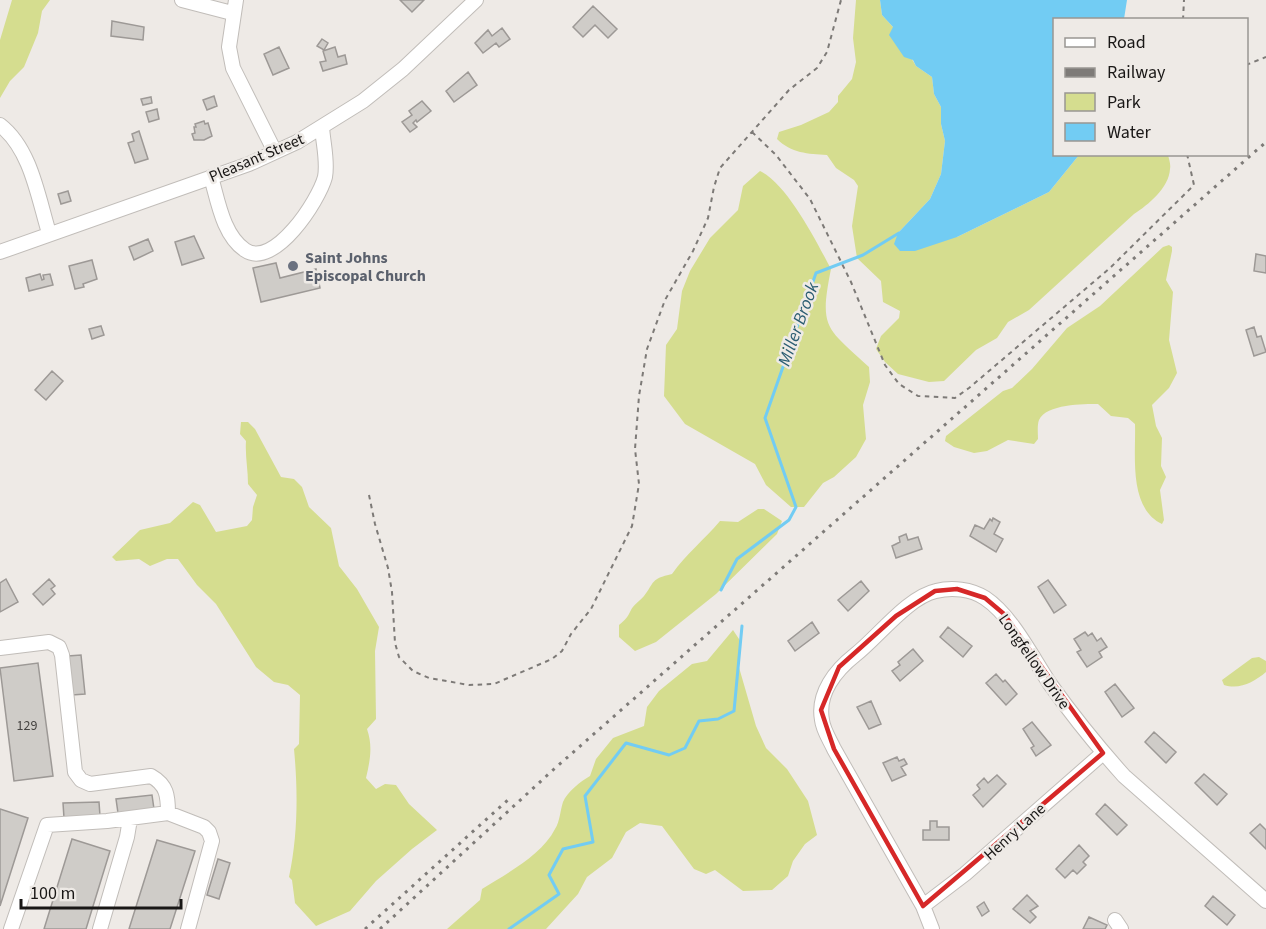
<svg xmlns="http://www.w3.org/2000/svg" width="1266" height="929" viewBox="0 0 1266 929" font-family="'Source Sans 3',sans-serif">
	<rect width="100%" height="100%" fill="#eeeae6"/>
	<path fill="#d5dd8f" d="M12 0H50L42 11 38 33 24 67 10 81 0 98V40Z
		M856 0H880L882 15 893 27 916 66 932 77 934 94 941 107V124L945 141 941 174 930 199 898 233 957 237 1049 192 1079 155H1168C1169 159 1171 165 1170 169 1169 188 1148 205 1134 214L1029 310 1008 322 997 338 976 350 944 381 929 382 898 374 885 362 876 349 881 336 899 318 900 311 883 302 881 281 857 258 852 226 858 186 854 180 836 168 827 155C808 154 791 153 777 139L779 132 801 125 829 112 838 102V96L852 79 856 62 853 38Z
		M760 171C788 185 816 241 831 269 819 329 826 327 869 367L870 382 863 405 866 439 856 457 834 477 823 483 804 507H791L766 485 755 464 685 424 664 396 666 345 677 329 682 291 690 271 710 238 738 210 743 186Z
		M1169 245 1172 247V251L1166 280 1173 292 1169 340 1177 373 1169 388 1152 405 1156 426 1162 438 1161 466 1166 477 1160 490 1164 520 1162 524C1128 508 1136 455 1135 424L1128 418 1111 416 1098 404C1084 404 1046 404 1039 420 1037 425 1038 434 1038 439L1034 444 1008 440 987 451 974 453 954 447 945 441 946 436 1003 391 1012 388 1032 369 1067 328 1100 306 1163 247Z
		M241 422H248L255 429 281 477 294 479 302 487 309 507 331 528 339 566 357 589 379 627 375 651 376 719 367 729C373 746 370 761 366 778L376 789 385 784 396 785 409 804 437 830 412 849 376 881 350 911 316 926 295 903 292 880 289 877C298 835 298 791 294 749L299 744 300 695 288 685 274 682 256 667 216 604 197 585 178 559H167L150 566 139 559 116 561 112 557 140 530 170 523 193 502 200 505 216 532 247 526 252 520 253 507 257 495 248 484C248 469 245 456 246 441L240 434Z
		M758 509H764L782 521 777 534 716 594 656 642 635 651 619 637V625C626 619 627 618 631 610 633 605 640 601 644 596 655 582 650 579 672 574 686 554 704 540 720 521L738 522Z
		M733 630 741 642 738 664 756 726 766 748 787 769 808 801 817 835 805 844 793 861 788 876 772 890 743 891 715 870 706 874 694 869 662 826 640 823 626 832 612 858 587 877 578 894 546 929H447L480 900 482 889C506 874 542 855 555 829 560 821 560 811 563 802 567 792 581 781 590 776L596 759 613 738 644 726 647 707 659 691 692 664 707 661Z
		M1259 657 1266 661V672C1254 682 1240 690 1224 685L1222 680 1252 658Z"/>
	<path fill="#72ccf3" d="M880 0H1127L1124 19 1054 20V154L1079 155 1049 192 957 237 915 251H900L894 244 898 233 930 199 941 174 945 141 941 124V107L934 94 932 77 916 66 913 60 904 57 889 35 893 27 882 15Z"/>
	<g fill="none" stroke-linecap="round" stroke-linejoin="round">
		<path stroke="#72ccf3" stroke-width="3" d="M721 590 737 559 789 520 796 507 765 418 816 273 863 255 899 233
			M509 929 559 894 549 875 563 849 593 842 585 796 626 743 669 755 685 748 699 721 718 719 734 711 742 626"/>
	</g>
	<path fill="#cfccc8" stroke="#9d9996" stroke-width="1.5" d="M400 0H424L412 12Z
		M593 6 617 29 608 38 595 25 583 37 573 27Z
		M112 21 144 27 143 40 111 36Z
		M502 28 510 39 499 47 496 43 483 53 475 43 488 30 492 36Z
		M322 39 328 43 324 50 317 46Z
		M279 47 289 68 273 75 264 54Z
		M335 47 338 57 345 55 347 64 323 71 320 62 326 61 323 51Z
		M468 72 477 85 454 102 446 91Z
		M214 96 217 106 207 110 203 100Z
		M151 97 152 103 143 105 141 99Z
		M422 101 431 111 417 122 416 120 413 123 417 127 410 132 402 122 412 115 409 111Z
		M157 109 159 119 149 122 146 112Z
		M204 121 205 124 208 123 212 136 204 140H194L192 134 195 133 194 127H196L195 124Z
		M139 131 148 159 135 163 128 143 134 141 132 134Z
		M68 191 71 201 61 204 58 194Z
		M194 236 204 258 182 265 175 242Z
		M148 239 153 251 134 260 129 247Z
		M1256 254 1266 256V273L1254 271Z
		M92 260 97 279 83 284 84 287 75 289 69 266Z
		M276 263 280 278 316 269 320 288 261 302 253 268Z
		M40 274 42 280 44 279 43 275 50 274 53 285 29 291 26 278Z
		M101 326 104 335 92 339 89 329Z
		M1254 327 1257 337 1261 336 1266 352 1254 356 1246 330Z
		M52 371 63 381 46 400 35 390Z
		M993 518 1000 522 994 534 1003 539 996 552 970 536 975 525 984 529 990 519 992 521Z
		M906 534 908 540 918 537 922 549 896 558 892 546 900 542 899 537Z
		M6 579 18 602 0 612V583Z
		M49 579 55 586 51 589 55 594 43 605 33 594Z
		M1048 580 1066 605 1054 613 1038 587Z
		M861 581 869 591 848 611 838 600Z
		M812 622 819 633 795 651 788 641Z
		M948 627 972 646 963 657 940 637Z
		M1085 632 1088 636 1092 633 1097 641 1101 638 1107 647 1099 652 1102 657 1087 667 1077 652 1081 650 1074 639Z
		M913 649 923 661 900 681 892 671 900 665 898 662Z
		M81 655 85 694 72 695 68 656Z
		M38 663 53 776 14 781 0 668Z
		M996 674 1003 682 1005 680 1017 694 1006 705 986 683Z
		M1115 684 1134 708 1122 717 1105 692Z
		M871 701 881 724 869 729 857 707Z
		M1032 722 1051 745 1036 756 1031 748 1034 746 1023 729Z
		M1154 732 1176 752 1166 763 1145 742Z
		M897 757 899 761 904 759 907 764 901 767 906 775 892 781 883 763Z
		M1204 774 1227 794 1217 805 1195 783Z
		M997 775 1006 784 983 807 973 795 980 789 977 785 984 778 988 783Z
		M152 795 154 809 118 813 116 799Z
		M99 802 100 816 64 818 63 803Z
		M1105 804 1127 825 1117 835 1096 814Z
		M0 809 28 818 0 906Z
		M930 821H937V827H949V840H923V830H930Z
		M1260 824 1266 830V849L1250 833Z
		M72 839 110 851 86 929H44Z
		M157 840 195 851 170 929H129Z
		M1079 845 1089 856 1083 862 1086 865 1077 874 1073 870 1065 878 1056 869Z
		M218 859 230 863 219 899 207 895Z
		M1027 895 1038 906 1030 911 1036 917 1030 923 1013 909Z
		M1213 896 1235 915 1227 925 1205 906Z
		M984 902 989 911 982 916 977 907Z
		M1089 917 1107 925 1105 929H1083Z"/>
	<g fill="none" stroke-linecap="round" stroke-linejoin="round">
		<g stroke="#c1bdb9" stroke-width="16">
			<path id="minor" d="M182 0 232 13
				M236 0 229 47 233 68 275 152
				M0 125C31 149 38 197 49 233
				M211 177C218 201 223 235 245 250 274 270 319 200 325 177 328 161 323 143 322 127
				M0 252 249 164 297 142 363 101 403 69 476 0
				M0 648 49 642 59 647 62 655 75 772 81 780 90 784 151 776C167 785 168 796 168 813
				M923 906 965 874 1103 753
				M1115 920 1121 929
				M11 929 47 825 107 821 168 813 204 827 209 832 212 841 188 929
				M100 929 127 837 130 819
				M932 929 923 906 834 749C830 740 823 730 822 720 817 693 836 670 855 655 878 637 908 597 936 591 952 587 971 589 985 598 1012 616 1032 657 1050 684 1073 716 1098 747 1124 776L1266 901"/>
		</g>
		<path stroke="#7d7a77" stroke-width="2" stroke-dasharray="4.5 4.5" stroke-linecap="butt" d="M1183 20 1184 0
			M1246 65 1266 57
			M752 132 776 155 810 199 851 282 885 365 899 384 918 396 955 398 969 388 1110 268 1194 185 1187 154
			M369 495 375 524 388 568 392 592 395 643 399 657 413 671 429 678 469 685 494 684 552 659 562 651 571 634 591 609 632 526 639 484 635 449 639 396 647 349 665 300 693 251 708 218 714 187 720 168 789 90 817 68 827 52 841 0"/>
		<use href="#minor" stroke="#fff" stroke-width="14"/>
		<path stroke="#7e7b78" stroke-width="3" stroke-dasharray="3 6" stroke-linecap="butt" d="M365 929 510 798
			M380 929 553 770 1266 142"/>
	</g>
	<path fill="none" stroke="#d62828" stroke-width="4.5" stroke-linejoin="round" d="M957 589 985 598 1004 614 1103 753 923 906 834 749 821 710 839 667 896 616 935 591Z"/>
	<circle fill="#6b7280" stroke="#eeeae6" stroke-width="2" cx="293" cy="266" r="6"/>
	<g text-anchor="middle" stroke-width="5" stroke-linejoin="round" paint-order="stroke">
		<g font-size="14" fill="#464442">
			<text x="27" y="730">129</text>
		</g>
		<g font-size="16" fill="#191716" stroke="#eeeae6">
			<text transform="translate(256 157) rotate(-23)" y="6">Pleasant Street</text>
			<text transform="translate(1035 661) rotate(55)" y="6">Longfellow Drive</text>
			<text transform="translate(1014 831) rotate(-42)" y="6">Henry Lane</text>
		</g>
		<g font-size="16" font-weight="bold" fill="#5b616d" stroke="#eeeae6" text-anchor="start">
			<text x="305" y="263">Saint Johns<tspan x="305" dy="18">Episcopal Church</tspan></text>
		</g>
		<g font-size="18" font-style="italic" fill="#2b5d72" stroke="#eeeae6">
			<text transform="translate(798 324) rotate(-70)" y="6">Miller Brook</text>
		</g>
	</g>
	<rect x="1053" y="18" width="195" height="138" fill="#eeeae6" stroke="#999693" stroke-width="1.5"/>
	<rect x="1065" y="38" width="30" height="9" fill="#ffffff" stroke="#999693" stroke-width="1.5"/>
	<text x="1107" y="48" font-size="18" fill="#191716">Road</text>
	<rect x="1065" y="68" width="30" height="9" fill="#7e7b78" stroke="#999693" stroke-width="1.5"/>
	<text x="1107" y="78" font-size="18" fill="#191716">Railway</text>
	<rect x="1065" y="93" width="30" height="18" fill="#d5dd8f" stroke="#999693" stroke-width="1.5"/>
	<text x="1107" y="108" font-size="18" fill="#191716">Park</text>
	<rect x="1065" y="123" width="30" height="18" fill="#72ccf3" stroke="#999693" stroke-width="1.5"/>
	<text x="1107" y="138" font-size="18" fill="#191716">Water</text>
	<path d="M21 899v9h160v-9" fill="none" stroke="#191716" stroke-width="3"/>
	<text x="30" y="899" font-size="18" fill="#191716" stroke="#eeeae6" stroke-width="4.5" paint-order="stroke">100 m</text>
</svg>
